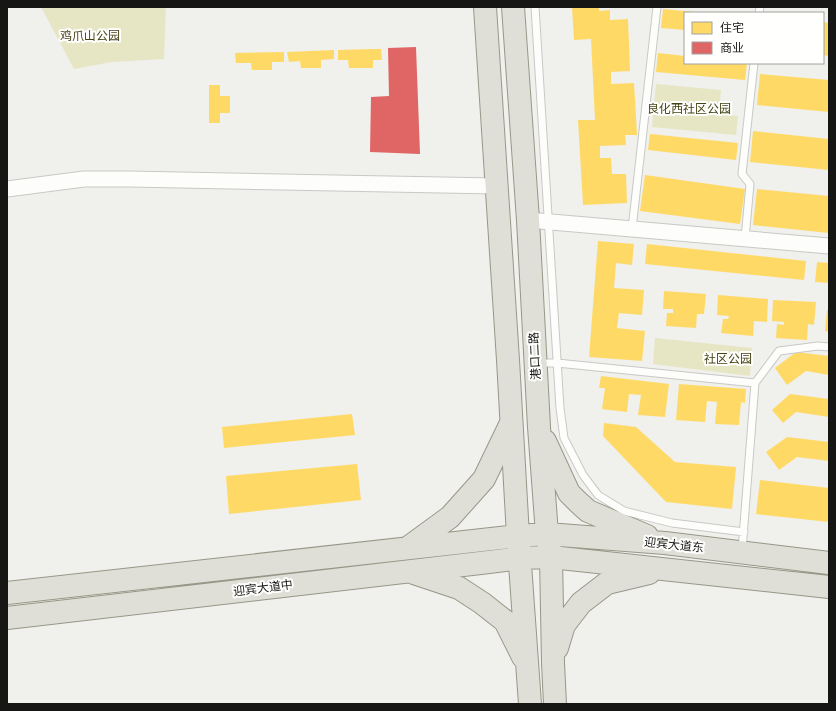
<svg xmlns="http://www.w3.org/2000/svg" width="836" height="711" viewBox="0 0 836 711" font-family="'Exo 2','Noto Sans SC',sans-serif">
	<rect width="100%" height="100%" fill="#f0f0ec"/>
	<path fill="#e7e6c4" d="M41 7H166L164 59 112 62 74 69Z
		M656 84 721 90 719 114 738 116 736 135 652 127Z
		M655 338 752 348 750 376 653 364Z"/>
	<path fill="#ffd966" d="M572 7H599V11L610 10V20L628 19 630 71 611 72V84L634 83 637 135H625L626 145 600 146V158H611L612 174H626L627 203 583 205 578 120H595L591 39 574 40Z
		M663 9 695 12V13H685V30L661 28Z
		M823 22 829 23V56L823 55Z
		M373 49H381L382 60H373V68H349L348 60H338V50Z
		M334 50V59L321 60V68H301L300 61 289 62 287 52Z
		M284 52V62H272V70H252L251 63H236L235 53Z
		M658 53 685 56V63H747L745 80 656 72Z
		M760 74 829 80V112L757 105Z
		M209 85H220V96H230V113H220V123H209Z
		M753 131 829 139V170L750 162Z
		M650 134 738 143 736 160 648 150Z
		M645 175 745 189 740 224 640 211Z
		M757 189 829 196V233L753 225Z
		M598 241 634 244 632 265 616 263 614 288 644 290 642 315 619 313 617 328 645 331 642 361 589 357Z
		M647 244 806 261 804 280 645 264Z
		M817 262 829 263V283L815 282Z
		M664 291 706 294 704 314H697L696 328 666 326 667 313H673V309H663Z
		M718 295 768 299 767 322 754 321 753 336 721 333 723 319H728L729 316 717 315Z
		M773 300 816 302 814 325 808 324 807 340 776 338 777 324 784 325V322L772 321Z
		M827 310H829V332L825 331Z
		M796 352 829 356V375L806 371 787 385 775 368Z
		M601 376 669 384 665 417 638 415 641 395 629 394 627 412 602 409 605 388H599Z
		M679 384 746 389 745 403 741 402 739 425 715 424 717 402 707 401 705 422 676 420Z
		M790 394 829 399V417L796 412 783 423 772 410Z
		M352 414 355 435 224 448 222 427Z
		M604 423 636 427 675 462 736 467 732 509 666 502 603 436Z
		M787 437 829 442V461L797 457 779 470 766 452Z
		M357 464 361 500 229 514 226 476Z
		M760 480 829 488V522L756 514Z"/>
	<path fill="#e06666" d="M416 47 420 154 370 152 371 97 389 96 388 48Z"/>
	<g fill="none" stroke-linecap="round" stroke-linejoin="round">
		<g stroke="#c8c8c6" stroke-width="9">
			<path id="lane" d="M535 7 560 408 564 438 583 475 598 495 624 511 672 523 744 532
				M759 13 760 7
				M632 229 657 7
				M745 238 750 184 742 174 754 63
				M537 363H557L755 383 742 550
				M755 383 779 351 818 346 829 347"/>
		</g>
		<g stroke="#c8c8c6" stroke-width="17">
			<path id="street" d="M7 189 84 179H129L496 186
				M528 220 829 246"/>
		</g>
		<g stroke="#979788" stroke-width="24">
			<path id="primary" d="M485 7 508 360 518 536 530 704
				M513 7 528 220 539 427 547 534 551 557 553 663 555 704
				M545 441 569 493 578 502 588 511 647 536
				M409 547 450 517 484 479 510 425
				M414 573 459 588 482 603 505 621 523 657
				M7 593 518 536 547 534 665 543 829 563
				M7 618 489 562 520 558 551 557 829 587
				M557 648 564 625 581 603 607 583 649 573"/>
		</g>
		<use href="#lane" stroke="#fdfdfc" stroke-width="7"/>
		<use href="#street" stroke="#fdfdfc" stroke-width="15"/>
		<use href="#primary" stroke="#dfdfd7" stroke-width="22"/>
	</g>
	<g text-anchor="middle" stroke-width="4" stroke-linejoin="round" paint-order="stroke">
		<g font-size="12" fill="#464417" stroke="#fffffe">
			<text x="90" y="40">鸡爪山公园</text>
			<text x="689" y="113">良化西社区公园</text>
			<text x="728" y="363">社区公园</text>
		</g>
		<g font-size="12" fill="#161614" stroke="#fffffe">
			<text transform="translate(535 356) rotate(-93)" y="4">港口二路</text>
			<text transform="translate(674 545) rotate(6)" y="4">迎宾大道东</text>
			<text transform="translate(263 588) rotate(-7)" y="4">迎宾大道中</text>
		</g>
	</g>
	<rect width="836" height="711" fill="none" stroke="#161614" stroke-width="16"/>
	<rect x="684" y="12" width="140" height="52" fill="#fffffe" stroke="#a2a2a0"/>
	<rect x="692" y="22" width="20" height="12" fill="#ffd966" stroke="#a2a2a0"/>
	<text x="720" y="32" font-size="12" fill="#161614">住宅</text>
	<rect x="692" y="42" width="20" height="12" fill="#e06666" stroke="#a2a2a0"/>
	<text x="720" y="52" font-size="12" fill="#161614">商业</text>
</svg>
